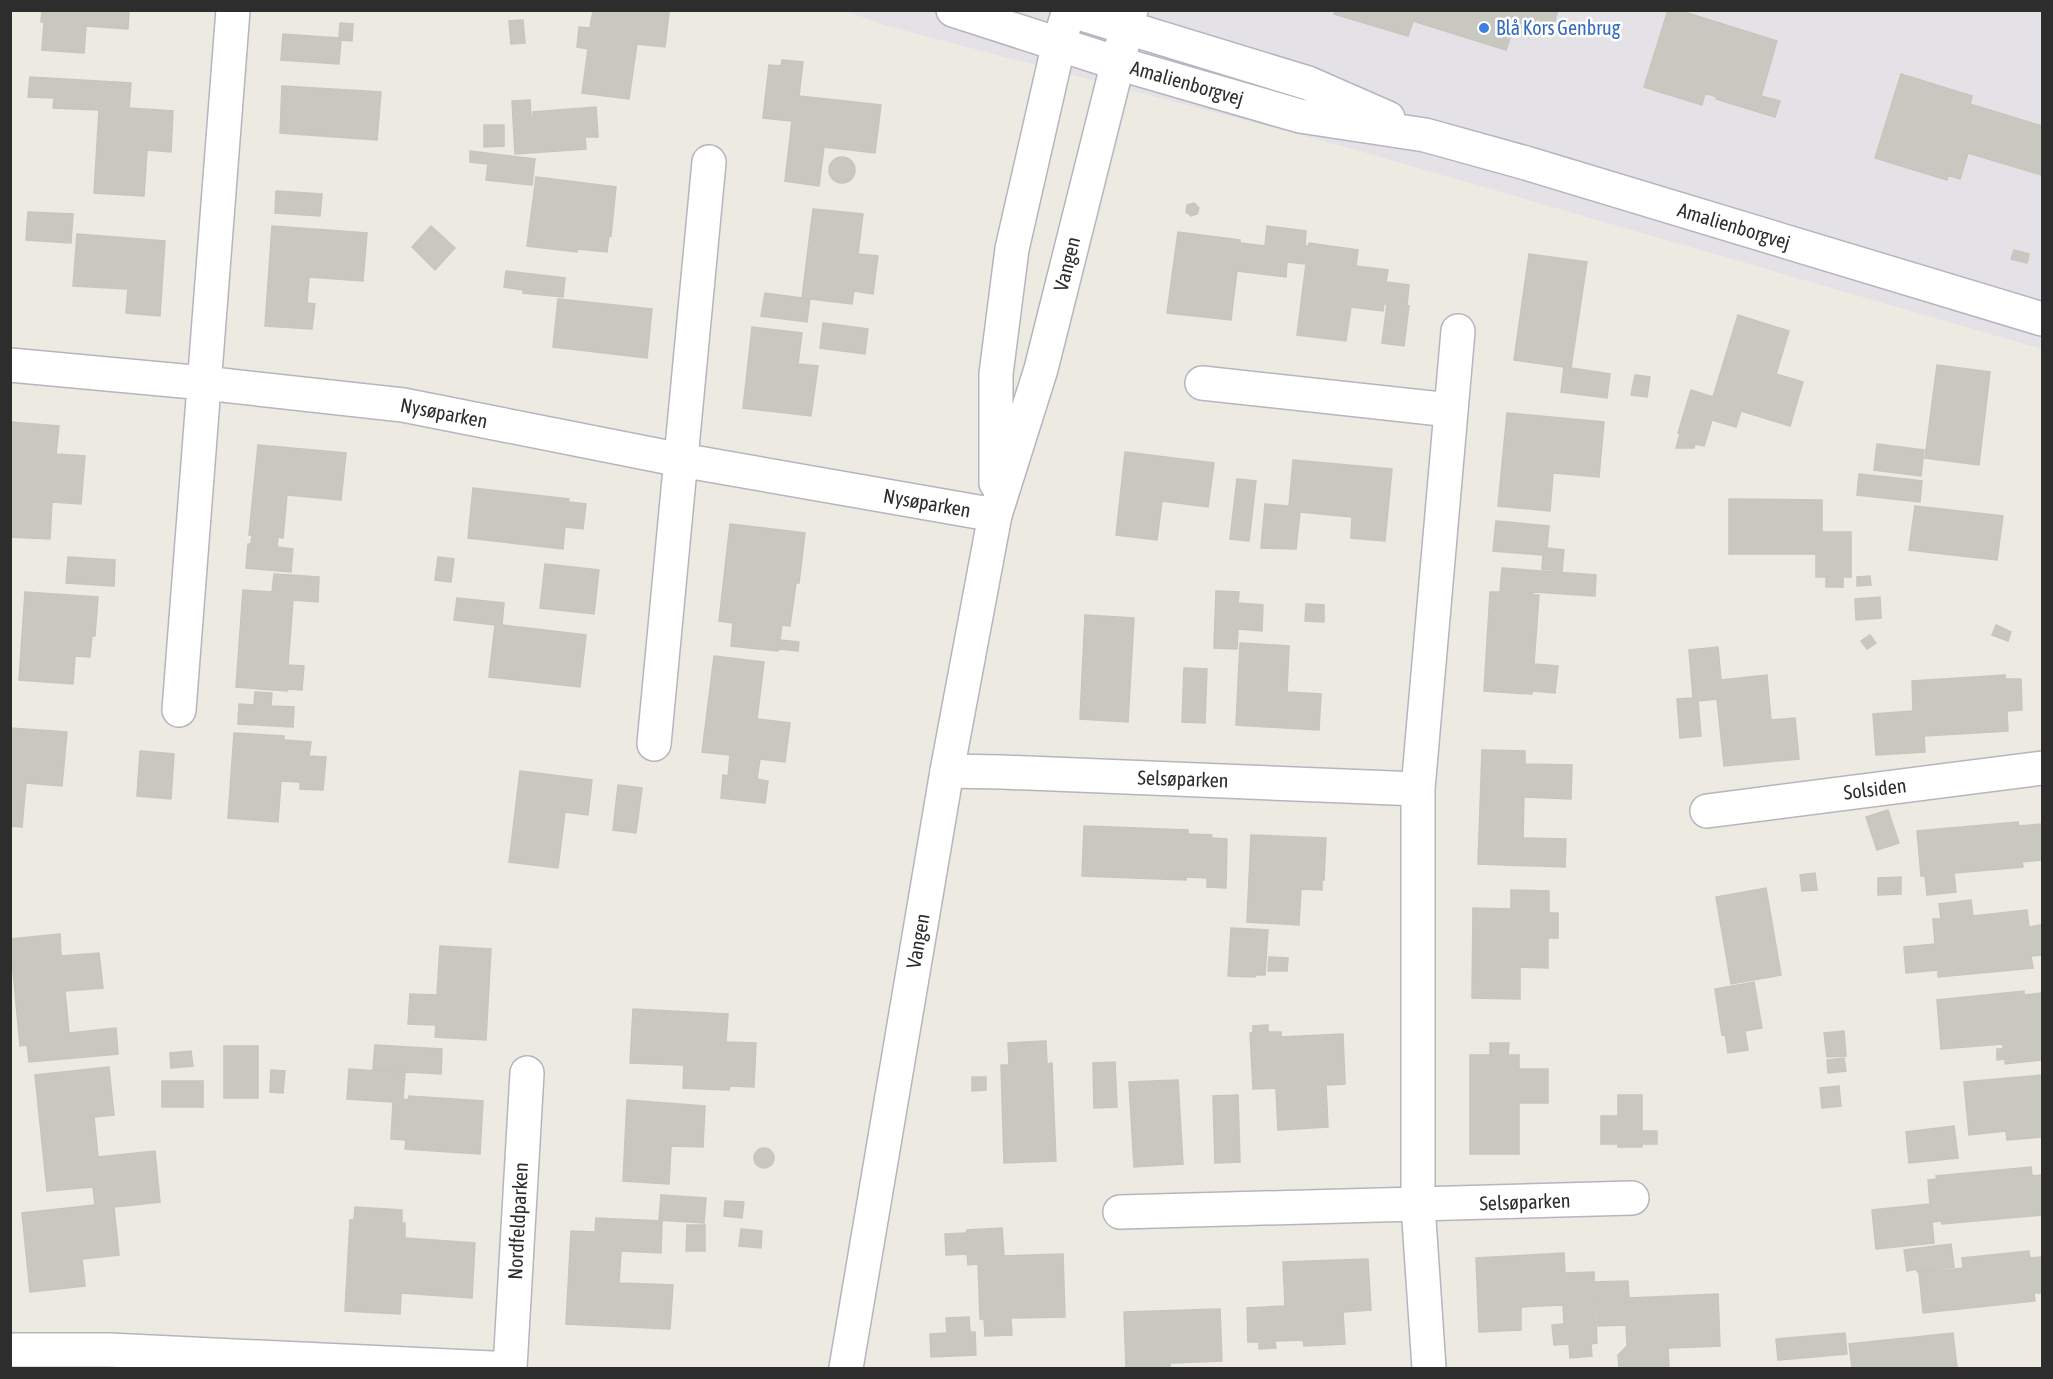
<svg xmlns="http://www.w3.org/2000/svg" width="2053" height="1379" viewBox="0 0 2053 1379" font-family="'Asap Condensed',sans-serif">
	<rect width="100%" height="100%" fill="#edeae2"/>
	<path fill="#e4e1e7" d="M846 11H2042V349L1346 147 884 25Z"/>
	<path fill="#c9c8c0" stroke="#c8c6bb" stroke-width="1.5" d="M42 10H129L128 29 86 26 84 53 42 50 44 22H41Z
		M593 10H647L669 13 665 47 637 44 629 99 582 93 588 49 577 47 579 27 590 28Z
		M1335 10H1558L1554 24 1536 19 1531 37 1512 32 1506 50 1413 21 1408 36 1334 14Z
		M1668 10H1678L1777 41 1761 96 1780 101 1775 117 1716 99 1717 97 1705 93 1702 105 1644 87Z
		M523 20 525 43 511 44 509 21Z
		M340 23 353 24 352 41 341 40 339 64 281 60 283 34 339 38Z
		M782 60 803 62 799 96 881 105 875 153 824 147 819 186 785 181 792 121 763 118 769 65 781 66Z
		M1901 74 1972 96 1970 104 2042 126V175L1968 153 1960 179 1948 175 1947 180 1875 158Z
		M30 77 131 83 129 108 173 111 171 152 147 150 144 196 94 193 99 110 53 108 54 98 28 97Z
		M282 86 381 92 377 140 280 133Z
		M530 100 531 118 533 117V112L596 107 598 137H585L586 149 515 154 512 101Z
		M484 125H504V146L484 147Z
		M470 151 535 159 532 185 486 180 488 164 470 162Z
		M829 170a13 13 0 1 1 26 0a13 13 0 1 1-26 0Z
		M536 177 616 187 611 236 609 235 607 252 578 249 577 252 527 246Z
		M276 191 322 194 320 216 275 213Z
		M1194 203 1199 208 1197 214 1191 216 1186 212 1187 205Z
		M813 209 863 214 858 254 878 256 873 294 854 291 852 304 810 299 807 322 761 316 765 293 802 298Z
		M28 212 73 214 71 243 26 240Z
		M272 226 367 233 363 281 309 277 307 303 315 304 312 329 265 326Z
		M431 226 455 248 435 270 412 247Z
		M1267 226 1306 231 1305 246H1308L1309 243 1358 250 1356 266 1388 270 1386 282 1409 285 1407 305 1409 306 1404 346 1382 343 1387 304H1384L1383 311 1351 307 1346 341 1297 335 1306 264 1287 262 1286 277 1237 271 1231 320 1167 313 1178 232 1240 240V243L1265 246Z
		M77 234 165 241 160 316 126 313 128 289 73 286Z
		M2014 250 2029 254 2027 263 2011 259Z
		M1529 254 1587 262 1571 368 1610 374 1607 398 1561 392 1564 367 1514 360Z
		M506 271 565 278 563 297 523 293V290L504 287Z
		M558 299 652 309 647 358 553 347Z
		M1738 315 1789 331 1776 374 1803 382 1790 426 1741 411 1736 427 1712 420 1704 446 1695 444 1694 448H1676L1680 434 1678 433 1691 390 1713 397Z
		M823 323 868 329 865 354 820 348Z
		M752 327 802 333 798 364 818 366 811 416 743 408Z
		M1937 365 1990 372 1979 465 1925 458Z
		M1635 375 1650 377 1647 397 1631 395Z
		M1507 413 1604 422 1599 477 1553 473 1550 511 1498 506Z
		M10 422 59 426 56 454 85 456 81 504 52 502 50 539 10 537Z
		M1877 444 1924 450 1921 476 1874 470Z
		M258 445 346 453 341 500 287 495 283 538 278 537 277 547 293 549 291 572 246 568 248 544H251L252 535H249Z
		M1125 452 1214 463 1208 507 1162 501 1157 540 1116 535Z
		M1293 460 1392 469 1385 541 1351 538 1352 517 1300 512 1296 549 1261 548 1265 504 1289 506Z
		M1859 474 1922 481 1920 502 1857 495Z
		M1237 479 1256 481 1249 541 1230 539Z
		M473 488 569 499 568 502 586 504 583 529 565 527 563 549 468 538Z
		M1729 499 1822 500V532H1851V577H1843V587H1826V577H1816V554H1729Z
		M1915 506 2003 516 1997 560 1909 550Z
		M1496 521 1549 526 1547 548 1564 550 1562 571 1542 569 1543 555 1493 551Z
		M730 524 805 533 799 583H796L790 626 782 625 780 640 799 642 798 651 779 649 778 651 731 646 733 623 719 621Z
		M68 557 115 560 114 586 66 583Z
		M438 557 454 559 451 582 435 580Z
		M545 564 599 570 594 614 540 608Z
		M1502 568 1596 575 1595 596 1533 592V595H1539L1534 664 1558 666 1555 693 1532 691V694L1484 691 1490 592H1500Z
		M274 574 319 577 318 602 293 600 288 665 304 666 302 690 287 689V691L236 687 243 590 272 592Z
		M1870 576 1871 585 1857 586V577Z
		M1216 591 1239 592 1238 603 1263 605 1262 631 1238 629 1237 649 1214 648Z
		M25 592 98 597 95 636H92L90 657 75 656 73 684 19 680Z
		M1880 597 1881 618 1856 620 1855 599Z
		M457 598 504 603 502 625 586 635 580 687 489 677 495 625 454 620Z
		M1306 604 1324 605V622L1305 621Z
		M1085 615 1134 618 1128 722 1080 719Z
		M1996 625 2011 632 2008 641 1992 635Z
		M1870 635 1876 643 1867 649 1861 641Z
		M1240 643 1289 646 1287 692 1321 694 1319 730 1236 725Z
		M1718 647 1721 680 1767 675 1771 720 1795 718 1799 759 1724 766 1717 699 1698 701 1701 736 1680 738 1677 699 1693 698 1689 650Z
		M714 656 764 662 757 719 790 723 785 762 760 759 757 779 768 781 765 803 721 798 723 775 728 776 730 755 702 752Z
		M1184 668 1207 669 1205 723 1182 722Z
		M2005 675V679H2021L2022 710 2007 711 2008 731 1924 736 1925 752 1876 755 1873 714 1913 711 1912 681Z
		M255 692 272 693 271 706 294 707 293 727 238 724 239 704 254 705Z
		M10 728 67 732 62 786 26 783 22 827 10 826Z
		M234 733 284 736V740L311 742 309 756 326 757 323 790 300 789V782L281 781 278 822 228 818Z
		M1482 750 1525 751V764L1572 765 1571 799 1524 797 1523 838 1566 839 1565 867 1478 864Z
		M140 751 174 754 171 799 137 796Z
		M520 771 592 780 588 815 565 812 558 868 509 862Z
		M618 785 642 788 636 833 613 830Z
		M1888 810 1899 843 1877 850 1866 817Z
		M2018 822 2019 826 2042 824V860L2022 862 2023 867 1954 873 1956 892 1927 895 1925 876H1921L1917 831Z
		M1084 826 1188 830V834L1212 835 1211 838 1227 839 1226 888 1207 887V878L1186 877V880L1082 876Z
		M1251 835 1326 838 1324 880H1322V890L1301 889 1299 925 1247 922Z
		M1815 873 1817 890 1802 891 1800 875Z
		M1901 877V894L1878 895V878Z
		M1766 888 1781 975 1731 984 1716 897Z
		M1511 890 1549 891V913H1558V938H1548V968L1520 967V999L1472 998 1473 908 1511 909Z
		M1971 900 1973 916 2027 910 2029 927 2041 925 2042 944V955L2031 956 2033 968 1938 977V970L1906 973 1904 947 1935 944 1933 919H1941L1939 904Z
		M1231 928 1268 930 1265 975H1255V977L1228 976Z
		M60 934 61 956 99 953 103 988 65 991 69 1033 116 1028 118 1054 29 1062 27 1045 20 1046 10 939Z
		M440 946 491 949 486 1040 435 1037 436 1025 408 1024 410 994 437 995Z
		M1269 957 1288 958 1287 971H1268Z
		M1754 982 1762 1028 1745 1031 1748 1050 1728 1053 1725 1034 1722 1035 1715 989Z
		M2024 991V995L2042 993V1060L2005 1064V1059L1997 1060V1049H2003V1044L1941 1049 1937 1000Z
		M633 1009 728 1014 726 1042 756 1043 754 1087 730 1086 729 1090 683 1088 684 1065 630 1063Z
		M1268 1025V1032H1281V1037L1343 1034 1345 1084 1326 1085 1328 1127 1278 1130 1276 1088 1253 1089 1250 1033H1253V1026Z
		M1844 1031 1846 1056 1827 1057 1824 1033Z
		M1046 1041 1047 1064 1052 1063 1056 1161 1004 1163 1001 1065H1009L1008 1043Z
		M1490 1043H1509L1508 1055H1519V1069H1548V1103H1519V1154H1470V1055H1490Z
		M375 1045 442 1049 441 1074 373 1070Z
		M224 1046H258V1098H224Z
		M191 1051 193 1066 171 1068 170 1053Z
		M1844 1058 1846 1071 1828 1073 1827 1060Z
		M1115 1062 1117 1107 1094 1108 1093 1063Z
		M109 1067 114 1115 94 1117 98 1157 155 1151 160 1202 114 1207 119 1255 82 1259 85 1286 30 1292 22 1213 95 1205 93 1187 47 1191 35 1075Z
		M349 1069 405 1073 403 1099 408 1100 409 1096 483 1101 480 1154 405 1149 406 1140 391 1139 393 1102 347 1099Z
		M271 1070 285 1071 283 1093 270 1092Z
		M2042 1075V1137L2007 1140 2006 1131 1969 1135 1964 1082Z
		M972 1077H986V1090L972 1091Z
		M1178 1080 1183 1164 1134 1167 1129 1082Z
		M162 1081H203V1107H162Z
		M1839 1086 1841 1106 1822 1108 1820 1088Z
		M1238 1095 1240 1162 1215 1163 1213 1096Z
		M1618 1095H1642V1131H1657V1144H1642V1147H1618V1144H1601V1116H1618Z
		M627 1100 705 1106 703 1147 671 1146 669 1184 623 1181Z
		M1954 1126 1958 1158 1909 1163 1906 1132Z
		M754 1158a10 10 0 1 1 20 0a10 10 0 1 1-20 0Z
		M2031 1167 2032 1176 2042 1175V1215L1942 1224 1941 1221 1932 1222 1934 1243 1876 1249 1872 1210 1930 1204 1928 1180 1937 1179 1936 1176Z
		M661 1195 706 1198 704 1223 659 1220Z
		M725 1201 744 1202 742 1218 724 1216Z
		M355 1207 402 1210V1223H405V1238L475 1243 472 1298 401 1293 400 1314 345 1311 350 1220H354Z
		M596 1218 662 1221 661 1253 621 1251 619 1283 673 1285 670 1329 566 1324 571 1231 595 1232Z
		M687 1225H705V1251H686Z
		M1002 1228 1004 1256 1063 1254 1065 1317 1011 1318 1012 1335 985 1336 984 1319H980L978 1264 968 1265 967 1254 946 1255 945 1234 966 1233 967 1230Z
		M741 1229 762 1231 761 1248 739 1246Z
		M1951 1244 1954 1267 1917 1272V1269L1907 1271 1904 1250Z
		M2029 1251 2030 1258 2042 1257V1293H2034L2035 1301 1923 1313 1919 1273 1963 1268 1962 1258Z
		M1564 1253 1565 1273 1594 1272 1597 1343 1591 1344 1592 1356 1570 1358 1569 1344 1554 1345 1552 1325 1564 1324 1563 1305 1521 1307V1330L1479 1332 1476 1258Z
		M1368 1259 1371 1310 1343 1312 1345 1344 1304 1346 1303 1340 1275 1341 1276 1348 1259 1349V1342H1248L1247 1308 1285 1306 1283 1262Z
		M1628 1281 1629 1298 1718 1294 1720 1346 1668 1348 1669 1368H1619L1618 1355 1627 1346 1626 1325 1598 1326 1596 1282Z
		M1220 1309 1222 1361 1170 1363V1368H1126L1124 1312Z
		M969 1317 970 1332H975L976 1355 931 1357 930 1334 947 1333 946 1318Z
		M1845 1333 1847 1354 1778 1360 1776 1339Z
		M1953 1333 1957 1368H1852L1849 1344Z"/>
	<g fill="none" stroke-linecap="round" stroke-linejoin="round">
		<g stroke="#b5b5bf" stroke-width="36">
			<path id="street" d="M953 10 1117 63 1300 116 1425 135 1526 163 2042 319
				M1069 10 1308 83 1388 118
				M10 365 204 383 403 405 681 460 995 515
				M1202 383 1450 410
				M179 710 233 10
				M654 744 709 162
				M947 771 1002 772 1418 789
				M1707 811 2042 768
				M1120 1212 1632 1198
				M10 1350H109L492 1368
				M510 1368 527 1073
				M1429 1368 1418 1205V789L1458 331"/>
		</g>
		<g stroke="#b5b5bf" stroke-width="36">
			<path id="secondary" d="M996 483V374L1012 249 1059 43 1069 10
				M846 1368 947 771 995 515 1041 369 1131 10"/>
		</g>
		<use href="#street" stroke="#fff" stroke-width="33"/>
		<use href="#secondary" stroke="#fff" stroke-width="33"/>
	</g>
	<circle fill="#3f7fe0" stroke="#fff" stroke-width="2" cx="1484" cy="28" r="6"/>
	<g text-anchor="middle" stroke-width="5" stroke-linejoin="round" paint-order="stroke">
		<g font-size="20" fill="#366cbe" stroke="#fff" text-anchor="start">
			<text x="1496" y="35">Blå Kors Genbrug</text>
		</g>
		<g font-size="20" fill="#2d2d2d" stroke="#fff">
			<text transform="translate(1187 83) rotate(16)" y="7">Amalienborgvej</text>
			<text transform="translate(1734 226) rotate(17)" y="7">Amalienborgvej</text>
			<text transform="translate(1067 264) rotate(-76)" y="7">Vangen</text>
			<text transform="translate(444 413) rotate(11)" y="7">Nysøparken</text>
			<text transform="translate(927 503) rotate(10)" y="7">Nysøparken</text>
			<text transform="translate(1183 779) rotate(2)" y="7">Selsøparken</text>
			<text transform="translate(1875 789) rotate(-7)" y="7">Solsiden</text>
			<text transform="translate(918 941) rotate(-80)" y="7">Vangen</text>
			<text transform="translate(1525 1202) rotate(-2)" y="7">Selsøparken</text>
			<text transform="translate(518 1221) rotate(-87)" y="7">Nordfeldparken</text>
		</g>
	</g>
	<rect width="2053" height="1379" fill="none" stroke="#2d2d2d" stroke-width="24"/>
</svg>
